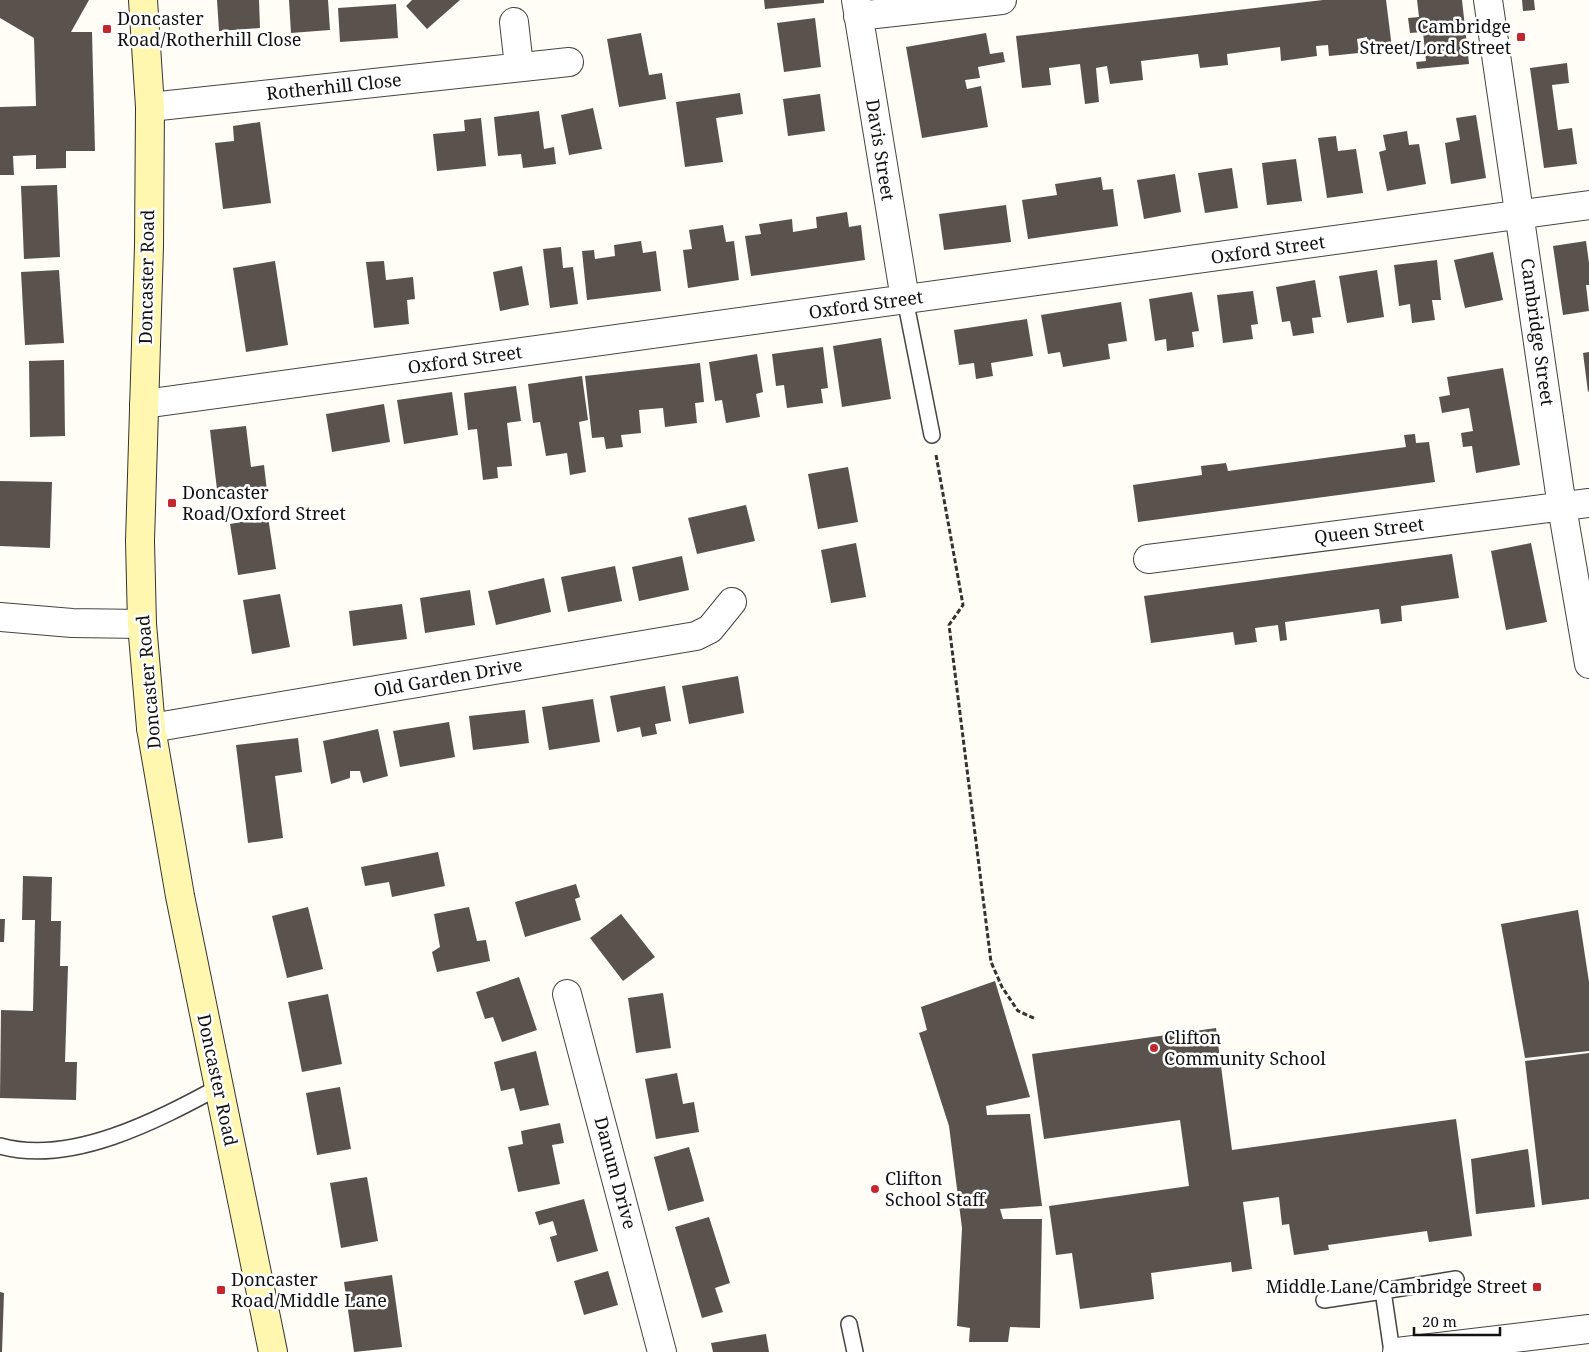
<svg xmlns="http://www.w3.org/2000/svg" width="1589" height="1352" viewBox="0 0 1589 1352" font-family="'Noto Serif',serif">
	<rect width="100%" height="100%" fill="#fffdf5"/>
	<path fill="#5a524d" d="M0 0H89L71 32H92L95 151H66V168L36 169V155L13 156 14 175H0V107L36 106 34 38 0 18Z
		M217 0H259L260 28 219 31Z
		M289 0H328L330 30 291 33Z
		M412 0H460L427 29 406 6Z
		M764 0H824V3L765 9Z
		M1323 0H1386L1392 48 1369 51 1367 37 1357 39 1359 53 1329 56 1328 45 1316 46 1317 56 1281 61 1280 47 1227 54 1228 65 1200 68 1198 54 1141 61 1143 80 1110 84 1107 66 1096 68 1099 102 1085 104 1080 64 1049 68 1051 85 1022 88 1016 36Z
		M1417 0H1462L1469 64 1417 69 1416 62 1426 61 1423 32 1410 33 1408 18 1419 17Z
		M1522 0H1534L1535 10 1523 11Z
		M396 4 398 38 340 42 338 8Z
		M815 18 821 67 784 72 777 23Z
		M641 33 649 75 662 73 666 99 619 107 607 39Z
		M986 33 990 54 1003 52 1005 62 978 67 980 78 965 80 967 89 981 86 988 127 922 138 906 47Z
		M1567 63 1569 83 1552 85 1558 130 1572 128 1577 164 1544 168 1530 68Z
		M740 93 743 114 716 118 723 162 685 167 676 102Z
		M820 94 825 131 788 136 783 99Z
		M593 108 602 149 569 155 561 115Z
		M539 111 544 149 554 147 556 164 523 168 521 154 498 156 494 117Z
		M1476 115 1486 178 1451 184 1445 143 1460 140 1456 118Z
		M481 118 486 166 437 171 433 134 465 131 464 120Z
		M260 122 271 203 223 209 215 143 234 141 233 126Z
		M1407 131 1409 145 1419 144 1426 184 1387 191 1379 152 1386 150 1383 135Z
		M1336 136 1338 151 1356 149 1363 193 1327 198 1318 138Z
		M1296 159 1302 201 1267 205 1262 163Z
		M1232 168 1238 208 1205 213 1198 173Z
		M1175 174 1181 212 1144 219 1137 180Z
		M1101 177 1103 190 1113 189 1118 226 1028 239 1022 200 1057 195 1055 184Z
		M57 185 60 257 24 259 21 186Z
		M1006 205 1011 242 944 250 939 214Z
		M847 212 849 227 861 225 865 260 751 276 745 236 761 234 759 224 792 219 793 232 817 228 816 217Z
		M723 225 726 242 734 241 739 280 688 288 683 250 692 249 689 230Z
		M641 241 643 253 656 251 661 291 587 300 582 251 594 250 595 259 615 256 614 245Z
		M1586 241 1589 263V285H1586L1589 311 1563 315 1553 246Z
		M561 247 563 268 573 267 578 304 550 308 543 249Z
		M1493 252 1503 300 1465 308 1454 260Z
		M1437 260 1441 300H1432L1435 320 1412 323 1410 304 1399 306 1394 265Z
		M275 261 288 345 246 352 233 268Z
		M384 261 386 280 413 277 415 299 407 300 409 324 374 328 366 262Z
		M522 266 529 305 500 311 493 272Z
		M59 270 64 343 25 345 21 272Z
		M1377 270 1384 317 1347 323 1339 276Z
		M1315 280 1321 317 1312 318 1314 333 1293 336 1290 321 1282 322 1276 287Z
		M1253 291 1258 324 1251 325 1253 339 1223 343 1217 295Z
		M1192 292 1199 331 1192 332 1194 347 1167 351 1166 339 1155 341 1149 299Z
		M1121 302 1127 341 1108 344 1110 359 1063 367 1060 352 1048 354 1041 315Z
		M1027 319 1033 356 991 363 993 376 976 379 974 363 959 365 954 330Z
		M881 338 891 399 842 407 833 346Z
		M823 347 828 388 821 389 823 403 787 408 784 385 776 386 772 354Z
		M1589 352V391L1588 392 1583 353Z
		M757 354 763 392 756 394 760 417 726 423 722 400 715 401 709 362Z
		M64 360 65 436 30 437 29 361Z
		M700 363 704 402 695 403 697 423 665 427 663 408 639 410 641 433 621 435 623 447 606 449 604 437 592 438 585 376Z
		M1503 368 1520 465 1476 473 1472 446 1463 447 1461 433 1473 431 1469 408 1442 413 1439 397 1450 395 1447 377Z
		M582 376 588 420 579 422 586 472 570 475 567 453 546 456 540 422 533 423 528 384Z
		M516 386 521 421 507 423 512 466 497 467 498 478 483 480 477 429 468 430 464 393Z
		M452 392 458 435 404 444 397 400Z
		M384 404 390 442 332 452 326 414Z
		M246 426 251 467 264 465 267 491 218 498 210 430Z
		M1415 434 1416 443 1429 442 1435 482 1138 522 1133 485 1202 475 1201 466 1226 463 1228 471 1406 447 1404 435Z
		M848 467 858 522 818 529 808 474Z
		M0 481 52 482 50 548 0 546Z
		M746 505 755 541 697 554 688 518Z
		M268 517 276 569 238 575 230 524Z
		M856 543 866 597 831 603 821 550Z
		M1531 543 1547 622 1506 630 1491 551Z
		M1452 554 1459 598 1401 606 1402 621 1381 624 1379 609 1285 622 1287 640 1280 641 1278 625 1255 628 1257 642 1235 645 1233 632 1151 643 1144 596Z
		M682 556 689 590 639 601 632 567Z
		M615 566 622 601 568 612 561 577Z
		M544 578 551 612 496 625 488 591Z
		M470 590 475 625 425 633 420 598Z
		M280 594 290 647 252 654 243 600Z
		M402 604 407 639 353 646 349 611Z
		M738 676 744 713 689 724 682 686Z
		M665 686 671 721 655 724 657 734 642 737 640 727 617 732 610 696Z
		M593 699 600 742 549 750 542 707Z
		M525 710 529 743 473 750 469 716Z
		M449 722 455 757 400 767 393 731Z
		M378 729 388 776 363 783 360 771H350V778L331 784 323 741Z
		M298 738 302 772 275 776 283 838 248 843 236 745Z
		M438 852 445 886 392 897 389 882 365 886 361 867Z
		M23 876 52 877 51 921H61L60 966H68L65 1062H77L76 1100 0 1098 1 1010 33 1011 35 920H22Z
		M576 884 580 897 575 899 581 920 525 937 515 902Z
		M308 907 323 969 287 978 272 916Z
		M469 907 477 941 486 940 490 961 437 972 432 952 440 947 434 914Z
		M1578 910 1589 982V1051L1525 1058 1501 924Z
		M621 914 655 957 623 981 590 938Z
		M0 919H5L4 942H0Z
		M519 977 537 1030 502 1042 493 1017 485 1019 476 992Z
		M995 981 1030 1097 986 1106 987 1115 1030 1114 1042 1206 1000 1209 1003 1219H1042L1040 1328 1010 1327 1008 1342H969L970 1328 957 1326 962 1228 949 1126 919 1033 927 1030 921 1007Z
		M663 993 671 1048 636 1053 628 998Z
		M328 994 342 1064 302 1072 288 1002Z
		M1216 1028 1232 1150 1456 1119 1472 1236 1429 1242 1427 1231 1328 1245 1329 1250 1294 1255 1289 1224 1282 1225 1279 1197 1243 1202 1252 1269 1232 1272 1231 1262 1151 1273 1154 1299 1080 1309 1072 1253 1056 1255 1049 1206 1189 1186 1180 1120 1044 1139 1032 1054Z
		M536 1051 549 1105 520 1111 514 1088 501 1091 494 1062Z
		M1589 1053V1199L1542 1205 1525 1061Z
		M677 1073 683 1104 694 1102 699 1132 656 1139 645 1079Z
		M340 1087 351 1149 317 1155 306 1093Z
		M560 1123 564 1143 552 1145 560 1184 518 1192 508 1147 523 1144 521 1131Z
		M689 1147 704 1201 668 1211 654 1157Z
		M1528 1149 1535 1207 1476 1214 1471 1159Z
		M367 1177 378 1241 341 1248 330 1183Z
		M584 1199 598 1251 557 1262 550 1237 557 1235 553 1221 539 1225 535 1212Z
		M709 1217 730 1283 715 1288 723 1312 702 1318 675 1227Z
		M608 1271 618 1305 584 1315 574 1281Z
		M392 1275 402 1347 354 1352 344 1282Z
		M0 1292 4 1293 2 1352H0Z
		M766 1334 769 1352H713L711 1343Z"/>
	<g fill="none" stroke-linecap="round" stroke-linejoin="round">
		<g stroke="#444" stroke-width="18">
			<path id="lane" d="M905 299 932 435
				M0 1146C71 1166 158 1120 219 1087
				M1383 1291 1456 1279
				M1324 1300 1383 1291 1392 1352
				M849 1324 855 1352"/>
		</g>
		<g stroke="#444" stroke-width="30">
			<path id="street" d="M856 0 905 299
				M1488 0 1562 507 1589 664
				M858 16 1002 0
				M514 22 519 66
				M150 107 569 62
				M144 404 1589 205
				M1148 559 1589 503
				M0 617 72 623 142 624
				M151 728 696 636 710 629 732 602
				M567 994 662 1352
				M1397 1352 1589 1329"/>
		</g>
		<g stroke="#333" stroke-width="30">
			<path id="secondary" d="M143 0 150 107 149 246 140 541 142 624 151 728 180 896 273 1352"/>
		</g>
		<path stroke="#333" stroke-width="3" stroke-dasharray="5 2.5" stroke-linecap="butt" d="M936 455 963 605 949 625 991 962 1002 987 1018 1011 1036 1019"/>
		<use href="#lane" stroke="#fff" stroke-width="15"/>
		<use href="#street" stroke="#fff" stroke-width="28"/>
		<use href="#secondary" stroke="#fff6b0" stroke-width="28"/>
	</g>
	<g fill="#c4262e" stroke="#fff" stroke-width="2">
		<rect x="102" y="24" width="10" height="10" rx="2.5"/>
		<rect x="1516" y="32" width="10" height="10" rx="2.5"/>
		<rect x="167" y="498" width="10" height="10" rx="2.5"/>
		<circle cx="1154" cy="1048" r="5"/>
		<circle cx="875" cy="1189" r="5"/>
		<rect x="1532" y="1282" width="10" height="10" rx="2.5"/>
		<rect x="216" y="1285" width="10" height="10" rx="2.5"/>
	</g>
	<g text-anchor="middle" stroke-width="5" stroke-linejoin="round" paint-order="stroke">
		<g font-size="18" fill="#111" stroke="#fff" text-anchor="start">
			<text x="117" y="25">Doncaster<tspan x="117" dy="21">Road/Rotherhill Close</tspan></text>
			<text x="1511" y="33" text-anchor="end">Cambridge<tspan x="1511" dy="21">Street/Lord Street</tspan></text>
			<text x="182" y="499">Doncaster<tspan x="182" dy="21">Road/Oxford Street</tspan></text>
			<text x="1164" y="1044">Clifton<tspan x="1164" dy="21">Community School</tspan></text>
			<text x="885" y="1185">Clifton<tspan x="885" dy="21">School Staff</tspan></text>
			<text x="231" y="1286">Doncaster<tspan x="231" dy="21">Road/Middle Lane</tspan></text>
			<text x="1527" y="1293" text-anchor="end">Middle Lane/Cambridge Street</text>
		</g>
		<g font-size="18" fill="#111" stroke="#fff">
			<text transform="translate(334 87) rotate(-6)" y="6">Rotherhill Close</text>
			<text transform="translate(880 150) rotate(81)" y="6">Davis Street</text>
			<text transform="translate(1268 250) rotate(-8)" y="6">Oxford Street</text>
			<text transform="translate(147 277) rotate(-89)" y="6">Doncaster Road</text>
			<text transform="translate(866 305) rotate(-8)" y="6">Oxford Street</text>
			<text transform="translate(1537 332) rotate(82)" y="6">Cambridge Street</text>
			<text transform="translate(465 360) rotate(-8)" y="6">Oxford Street</text>
			<text transform="translate(1369 531) rotate(-7)" y="6">Queen Street</text>
			<text transform="translate(448 678) rotate(-10)" y="6">Old Garden Drive</text>
			<text transform="translate(149 682) rotate(-95)" y="6">Doncaster Road</text>
			<text transform="translate(217 1080) rotate(78)" y="6">Doncaster Road</text>
			<text transform="translate(615 1173) rotate(75)" y="6">Danum Drive</text>
		</g>
	</g>
	<path d="M1414 1327v8h86v-8" fill="none" stroke="#111111" stroke-width="2.5"/>
	<text x="1422" y="1327" font-size="15" fill="#111111" stroke="#ffffff" stroke-width="4" paint-order="stroke">20 m</text>
</svg>
